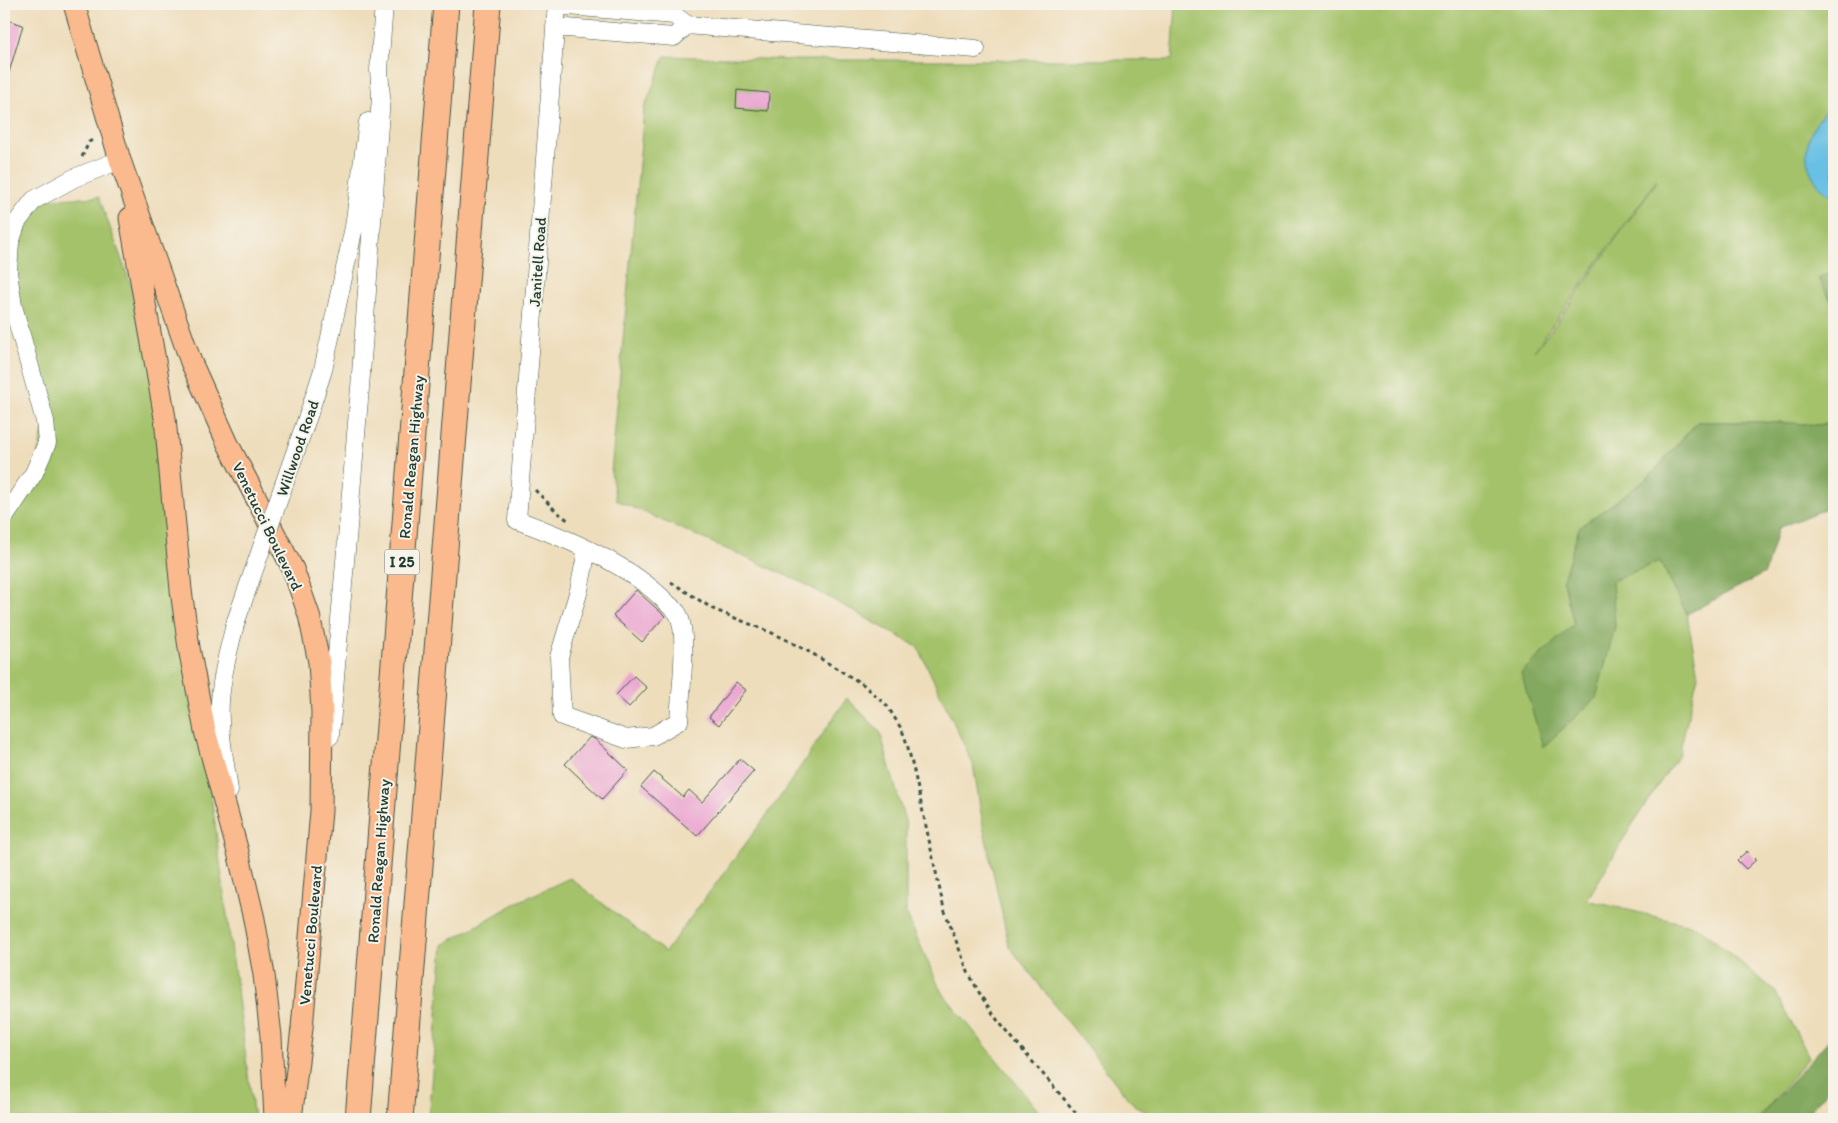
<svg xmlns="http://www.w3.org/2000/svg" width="1838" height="1123" viewBox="0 0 1838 1123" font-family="Itim,sans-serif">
	<rect width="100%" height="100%" fill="#f7f3e8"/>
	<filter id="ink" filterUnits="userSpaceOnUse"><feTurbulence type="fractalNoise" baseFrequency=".02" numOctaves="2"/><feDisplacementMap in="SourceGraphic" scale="10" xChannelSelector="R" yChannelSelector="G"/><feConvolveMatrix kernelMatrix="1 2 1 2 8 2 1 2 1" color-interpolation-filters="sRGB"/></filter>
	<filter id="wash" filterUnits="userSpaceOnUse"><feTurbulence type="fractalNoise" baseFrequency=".0096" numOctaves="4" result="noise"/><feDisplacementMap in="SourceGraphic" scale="20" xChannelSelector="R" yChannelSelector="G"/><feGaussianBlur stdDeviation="1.12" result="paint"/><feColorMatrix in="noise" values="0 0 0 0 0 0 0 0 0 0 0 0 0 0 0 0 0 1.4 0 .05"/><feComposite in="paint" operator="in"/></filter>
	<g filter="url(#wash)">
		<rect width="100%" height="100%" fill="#edb"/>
		<path fill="#a4c26a" stroke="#62804f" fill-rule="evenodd" d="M1176 4H1834V270L1819 278 1834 307V422L1818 425 1776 422H1697L1648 478 1579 528 1563 580 1574 624 1521 673 1615 627 1612 581 1660 561 1687 614 1698 675 1679 754 1634 822 1587 900 1698 927 1775 991 1809 1057 1758 1119H1153L1129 1100 1009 946 983 825 973 764 918 647 801 582 616 500 611 473 644 109 665 56 794 60H1172ZM1657 181 1550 332 1534 351 1656 181Z
			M99 197 151 341 254 1119H4V518L34 473 45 421 8 272 34 200Z
			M847 698 880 732 906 825V913L941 991 1045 1119H428L443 945 518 902 570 878 665 952 778 800Z"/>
		<path fill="#83a85e" stroke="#517249" d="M1834 271V307L1819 278Z
			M1697 422H1776L1818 425 1834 422V505L1778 528 1765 573 1687 614 1660 561 1612 581 1615 627 1596 698 1543 747 1521 673 1574 624 1563 580 1579 528 1648 478Z
			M1834 1034V1082L1803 1119H1758Z"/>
		<path fill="#67c0e4" stroke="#437e8c" d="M1834 93V197C1809 183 1800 157 1812 131 1819 117 1829 108 1834 93Z"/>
		<g id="blocks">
			<path fill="#eba6d1" d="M4 19 23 25 7 79H4Z
				M737 90 769 93 768 111 736 108Z
				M636 590 665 616 642 642 613 616Z
				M634 676 647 688 629 707 616 695Z
				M736 682 746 690 719 725 709 717Z
				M590 737 595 739 628 770 602 799 565 764Z
				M740 759 754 771 697 836 641 787 654 772 683 797 689 790 702 802Z
				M1747 851 1756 860 1746 869 1737 860Z"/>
		</g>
	</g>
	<g filter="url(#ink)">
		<use href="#blocks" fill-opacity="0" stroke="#3e5548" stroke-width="1"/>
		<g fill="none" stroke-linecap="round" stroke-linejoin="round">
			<g stroke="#3e5548" stroke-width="19">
				<path id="minor" d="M557 4 517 520C566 538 631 565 667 603 670 606 676 610 678 614 689 634 680 696 679 721L653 736 626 739 562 716 559 657 579 590 587 550
					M557 5 674 15 687 25 976 49
					M555 27 674 37 687 25
					M309 413 323 370 354 227 368 122
					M4 518 34 473 47 443 45 421 13 306 8 272 10 243 17 222 34 200 74 178 120 160
					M330 736 360 388 381 97 379 70 384 4
					M229 791C225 761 218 731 220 701 222 674 229 648 236 621"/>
			</g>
			<g stroke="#3e5548" stroke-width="23">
				<path id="major" d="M74 4 120 160 191 362 228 444 293 569 309 615 319 662 322 712 321 811 302 1028 291 1119
					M130 218 165 418 181 590 189 648 205 731 238 852 254 919 264 975 271 1036 275 1119"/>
			</g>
			<g stroke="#3e5548" stroke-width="27">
				<path id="highway" d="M358 1119 446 4
					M400 1119 488 4"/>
			</g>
			<path stroke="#3e5548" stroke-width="3" stroke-dasharray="4 4" stroke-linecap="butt" d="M82 157 89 142 94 139
				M535 490 556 511 569 521
				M671 582 713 609 777 635 813 654 864 685 888 707 902 730 907 744 914 771 944 909 968 972 981 996 998 1021 1081 1119"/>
			<use href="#minor" stroke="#fff" stroke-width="18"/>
			<use href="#major" stroke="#fbba8d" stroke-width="21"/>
			<use href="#highway" stroke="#fbba8d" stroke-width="25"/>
			<g stroke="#3e5548" stroke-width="19" stroke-linecap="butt">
				<path id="minor-bridge" d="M236 621 309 413"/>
			</g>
			<use href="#minor-bridge" stroke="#fff" stroke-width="18"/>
		</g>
	</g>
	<g text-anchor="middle" stroke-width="4" stroke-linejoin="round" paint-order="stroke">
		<rect fill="#f7f3e8" stroke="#60746a" stroke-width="1" x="384.5" y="549.5" width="35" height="25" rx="4"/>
		<g font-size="15" font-weight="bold" fill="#1f3d34">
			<text x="402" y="567">I 25</text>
		</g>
		<g font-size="16" fill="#1f3d34" stroke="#f7f3e8">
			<text transform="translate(537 262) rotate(-86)" y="6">Janitell Road</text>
			<text transform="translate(297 448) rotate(-71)" y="6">Willwood Road</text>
			<text transform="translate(411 457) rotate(-85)" y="6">Ronald Reagan Highway</text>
			<text transform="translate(268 526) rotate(64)" y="6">Venetucci Boulevard</text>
			<text transform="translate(378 861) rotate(-86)" y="6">Ronald Reagan Highway</text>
			<text transform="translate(310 935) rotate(-85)" y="6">Venetucci Boulevard</text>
		</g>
	</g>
	<rect width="1838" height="1123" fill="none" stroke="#f7f3e8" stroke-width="20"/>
</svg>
